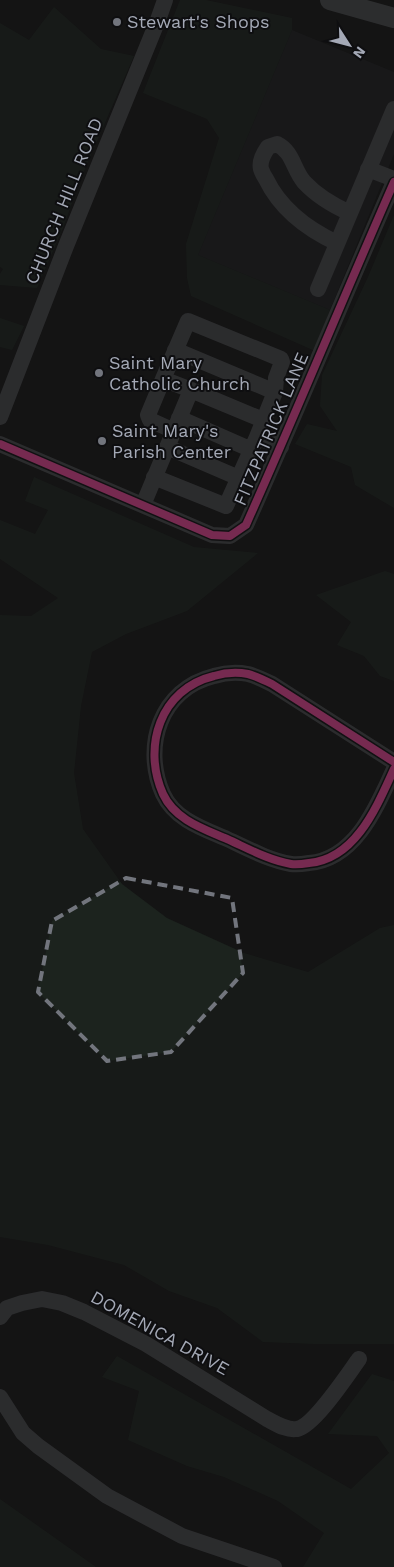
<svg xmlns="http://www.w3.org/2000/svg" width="394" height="1567" viewBox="0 0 394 1567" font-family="'Work Sans',sans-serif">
	<rect width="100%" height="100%" fill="#141414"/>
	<path fill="#1e1e20" d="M292 30 394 72V154L330 310 198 255Z"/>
	<path fill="#1c231e" d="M180 0H206L292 18V30L198 255 330 310 315 351 191 296 187 278 186 244 219 138 207 119 143 93Z
		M54 7 101 49 134 56 81 178 63 228 37 288 0 285V274L3 269 0 267V23L29 40Z
		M394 215V508L355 485 351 467 295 444 307 424 337 431 320 406 322 375 368 277Z
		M0 318 24 326 12 350 0 347Z
		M34 477 194 547 258 553 187 611 126 634 92 652 81 706 74 773 83 829 122 884 167 918 244 953 308 972 380 928 394 925V1344H315L263 1342 217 1308 169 1291 124 1265 48 1245 0 1237V615L31 616 58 598 0 559V520L35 534 48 510 25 501Z
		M385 571 394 574V681L380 676 364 656 337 645 351 622 316 595Z
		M117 1356 351 1489 389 1453 377 1436 328 1434 372 1374 394 1381V1567H303L324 1533 278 1501 224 1477 187 1466 128 1440 139 1391 102 1377Z
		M0 1499 96 1567H0Z"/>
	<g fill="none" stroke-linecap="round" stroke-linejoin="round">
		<path stroke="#48494d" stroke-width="16" d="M368 169 394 179
			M337 243C307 229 281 210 266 179 264 176 262 172 261 169 259 161 264 153 268 147L277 144C293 152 293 169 304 182 317 196 332 205 350 213
			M318 289 394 109
			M175 350 275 392
			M163 379 188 321 281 359 282 362 276 378 275 392 257 437
			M0 417 66 246 158 20 165 0
			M179 418 252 450
			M174 431 150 420 148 415 163 379 191 390
			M0 444 212 535 230 536 246 525C297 411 344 296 394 182
			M167 447 239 478
			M154 477 226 506 257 437 281 447
			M143 505 191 390 263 420
			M394 762 272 684C264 680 256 676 248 674 237 672 224 673 214 676 160 689 142 747 163 794 175 820 204 829 227 839 247 848 268 860 291 864 297 865 303 864 309 863 356 859 377 806 394 769
			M0 1317 7 1308 22 1303 42 1299 62 1303 84 1312 146 1344 267 1419C275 1423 287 1431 297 1429 314 1426 348 1374 359 1359
			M0 1397 23 1433 38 1446 107 1496 182 1536 274 1567"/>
		<path stroke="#4a4c4f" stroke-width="20" d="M330 0 394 18"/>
		<g stroke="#0e0e10" stroke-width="11">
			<path id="cycleway" d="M0 444 212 535 230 536 246 525C297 411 344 296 394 182
				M394 762 272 684C264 680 256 676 248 674 237 672 224 673 214 676 160 689 142 747 163 794 175 820 204 829 227 839 247 848 268 860 291 864 297 865 303 864 309 863 356 859 377 806 394 769"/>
		</g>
		<use href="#cycleway" stroke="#ed469a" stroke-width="8"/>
	</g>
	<path d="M0 0H394V1567H0ZM126 878 232 898 243 973 171 1052 107 1061 38 992 52 921Z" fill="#141414" fill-opacity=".55" fill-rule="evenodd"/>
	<path fill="none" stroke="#72757d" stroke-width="4" stroke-dasharray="10 6" stroke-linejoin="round" d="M126 878 232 898 243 973 171 1052 107 1061 38 992 52 921Z"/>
	<g fill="#72757d" stroke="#0e0e10" stroke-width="2">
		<circle cx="117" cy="22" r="5"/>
		<circle cx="99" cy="373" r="5"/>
		<circle cx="102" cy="441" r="5"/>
	</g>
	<g text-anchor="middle" stroke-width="4" stroke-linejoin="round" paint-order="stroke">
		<g font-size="18" fill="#a4a9b6" stroke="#0e0e10" text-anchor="start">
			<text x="127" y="28">Stewart's Shops</text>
			<text x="109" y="369">Saint Mary<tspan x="109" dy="21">Catholic Church</tspan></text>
			<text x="112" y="437">Saint Mary's<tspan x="112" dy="21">Parish Center</tspan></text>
		</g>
		<g font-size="18" fill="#a4a9b6" stroke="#0e0e10">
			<text transform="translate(64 201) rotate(-68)" y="6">CHURCH HILL ROAD</text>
			<text transform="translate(271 429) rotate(-67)" y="6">FITZPATRICK LANE</text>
			<text transform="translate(160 1333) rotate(29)" y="6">DOMENICA DRIVE</text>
		</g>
	</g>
	<g transform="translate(349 45) rotate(126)" stroke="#0e0e10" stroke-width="4" paint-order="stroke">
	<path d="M0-4L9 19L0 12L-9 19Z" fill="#a4a9b6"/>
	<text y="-8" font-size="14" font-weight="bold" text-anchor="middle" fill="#a4a9b6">N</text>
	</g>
</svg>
